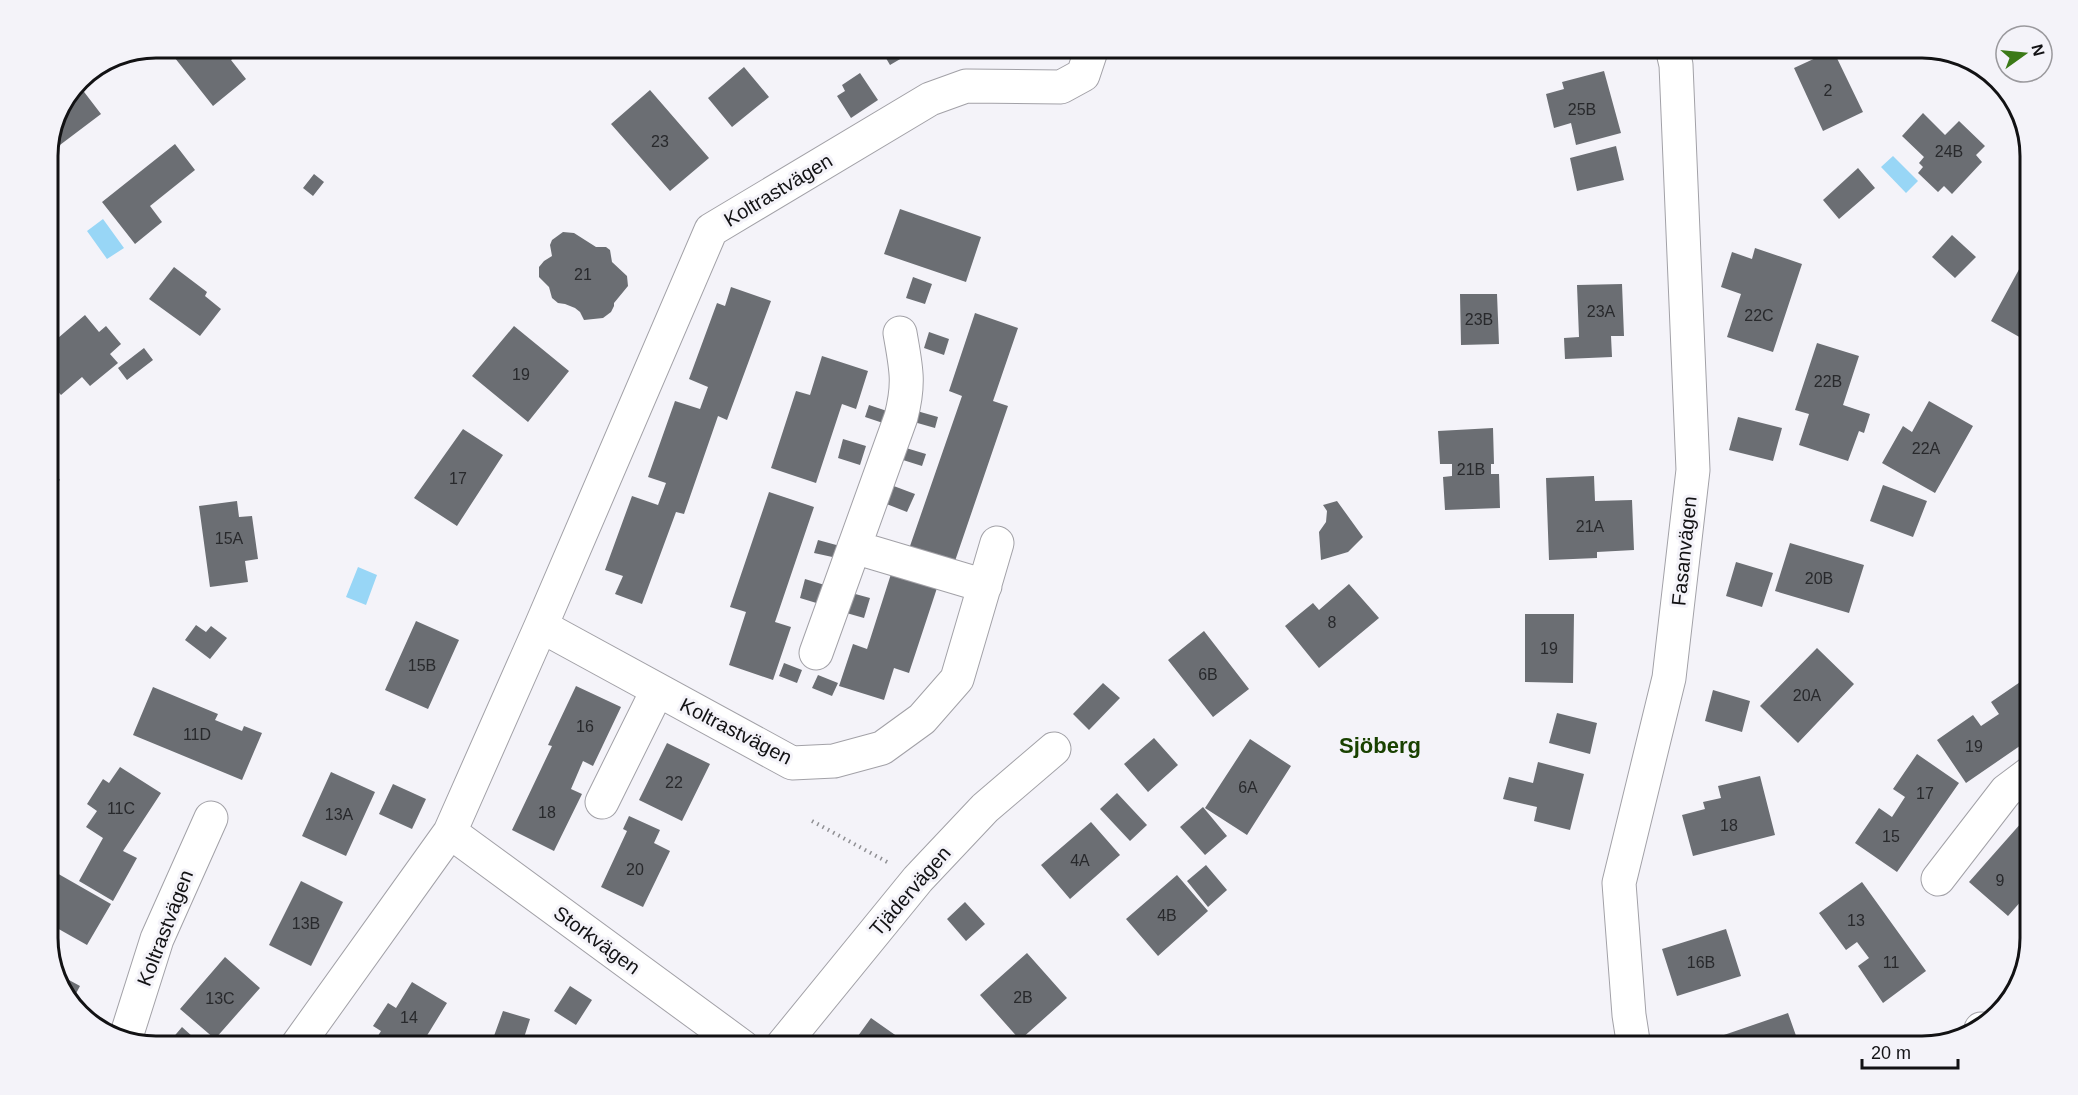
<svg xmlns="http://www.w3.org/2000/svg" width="2078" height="1095" viewBox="0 0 2078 1095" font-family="Helvetica,sans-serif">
	<rect width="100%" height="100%" fill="#f4f3f9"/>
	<path fill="#98d6f6" d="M1893 156 1918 181 1906 193 1881 167Z
		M103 219 124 248 107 259 87 231Z
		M358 567 377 575 366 605 346 597Z"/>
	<path fill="#6b6e73" d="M167 48H236L240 53 231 60 246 79 213 106Z
		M880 48H919L890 65Z
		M1833 50 1863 112 1823 131 1794 68Z
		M744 67 769 97 732 127 708 98Z
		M1604 71 1621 133 1576 145 1571 123 1554 128 1546 94 1564 89 1562 82Z
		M860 73 878 100 851 118 837 96 845 91 842 85Z
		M78 84 101 114 48 154V150Z
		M650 90 709 158 670 191 611 124Z
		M1923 113 1945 135 1959 121 1985 146 1976 155 1982 162 1952 194 1944 186 1938 192 1918 173 1923 167 1919 163 1924 157 1902 136Z
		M175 144 195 170 150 206 162 222 135 244 102 202Z
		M1616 146 1624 180 1577 191 1570 158Z
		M1858 168 1875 188 1839 219 1823 200Z
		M314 174 324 182 313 196 303 188Z
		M900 209 981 237 966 282 884 254Z
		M563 232 574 233 596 247H606L610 250 612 262 627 276 628 286 614 303V306L611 312 603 318 584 320 580 312 575 308 565 304 558 303 552 298 549 287 539 277V267L544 261 552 256 550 245 552 240Z
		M1952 235 1976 257 1955 278 1932 257Z
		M1755 248 1802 264 1773 352 1727 337 1741 294 1721 287 1732 252 1752 259Z
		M2023 262 2030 265V343L1991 321Z
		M174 267 207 292 205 296 221 309 200 336 149 299Z
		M913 277 932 284 925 304 906 298Z
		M1622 284 1624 336H1611L1612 357 1565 359 1564 338 1579 337 1577 285Z
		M731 287 771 301 727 420 718 416 684 514 676 512 642 604 615 594 623 576 605 570 632 496 658 505 666 483 648 477 675 401 700 409 708 387 689 379 717 303 725 306Z
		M1460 294H1497L1499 344 1461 345Z
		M975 313 1018 328 993 401 1008 406 955 561 910 546 962 396 949 391Z
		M85 315 99 332 106 326 121 344 110 354 118 363 90 386 82 377 61 395 48 380V375L52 371 48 367V342L51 344Z
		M514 326 569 371 528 422 472 376Z
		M929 332 949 339 944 355 924 348Z
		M1817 343 1859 356 1843 405 1870 414 1864 433 1859 431 1848 461 1799 445 1809 414 1795 410Z
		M144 348 153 360 127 380 118 368Z
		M822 356 868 371 856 409 842 404 816 483 771 468 796 391 810 395Z
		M1929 401 1973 426 1935 493 1882 463 1903 426 1912 432Z
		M869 405 890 412 886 424 865 417Z
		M917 411 938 417 935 428 914 422Z
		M1738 417 1782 428 1773 461 1729 450Z
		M1493 428 1494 464H1491V474H1499L1500 508 1445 510 1443 477 1452 476V464H1440L1438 431Z
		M463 429 503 455 457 526 414 498Z
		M843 439 866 446 860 465 838 458Z
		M906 448 926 454 922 466 903 460Z
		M48 464 60 480 48 489Z
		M1594 476 1595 501 1632 500 1634 550 1597 552V558L1549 560 1546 478Z
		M891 485 915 494 907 512 884 503Z
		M1883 485 1927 501 1913 537 1870 521Z
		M769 492 814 507 775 622 791 627 773 680 729 665 746 612 730 607Z
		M237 501 239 517 252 516 258 559 245 561 248 582 210 587 199 506Z
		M1337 501 1363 537 1348 552 1321 560 1319 532 1326 522 1327 511 1323 505Z
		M818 540 840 546 837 558 814 553Z
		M1790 543 1864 565 1849 613 1775 591Z
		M1736 562 1773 573 1762 607 1726 596Z
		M891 574 937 588 909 673 894 668 884 700 839 686 853 644 867 649Z
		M805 579 828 586 823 605 800 598Z
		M1349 584 1379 618 1319 668 1285 626 1313 603 1319 610Z
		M848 592 870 598 864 618 843 612Z
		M1525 614H1574L1573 683 1525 682Z
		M416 621 459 640 428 709 385 690Z
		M196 625 206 632 211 626 227 638 210 659 185 640Z
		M1204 631 1249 689 1213 717 1168 660Z
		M2030 645V667L2021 662Z
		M1817 648 1854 684 1798 743 1760 706Z
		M784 663 802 670 797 683 779 676Z
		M818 675 838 683 832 696 812 688Z
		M2026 678 2030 683V739L1966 783 1937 740 1973 715 1981 726 1999 714 1991 702Z
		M1103 683 1120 698 1089 730 1073 714Z
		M576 686 621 707 593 766 583 761 571 789 582 794 554 851 512 830 552 746 548 745Z
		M153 687 218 714 215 720 242 731 244 726 262 733 242 780 133 735Z
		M1713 690 1750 701 1742 732 1705 721Z
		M1557 713 1597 723 1590 754 1549 743Z
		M1154 738 1178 765 1148 792 1124 764Z
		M1250 739 1291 766 1247 835 1205 808Z
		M667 743 710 764 682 821 639 800Z
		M1917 754 1959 783 1897 872 1855 843 1879 808 1892 817 1905 797 1893 789Z
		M1538 762 1584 774 1570 830 1534 821 1537 807 1503 799 1509 777 1533 783Z
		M120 767 161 793 123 851 137 858 113 901 79 881 103 838 86 827 97 811 87 804 103 779 109 783Z
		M331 772 375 792 346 856 302 836Z
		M1760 776 1775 835 1693 856 1682 815 1705 809 1703 802 1721 798 1718 786Z
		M393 784 426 799 412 829 379 814Z
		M1117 793 1147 825 1130 841 1100 809Z
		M1203 807 1227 836 1205 855 1180 827Z
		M2030 813V872L2027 875 2030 878V891L2008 916 1969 882Z
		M629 816 660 830 654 843 670 851 643 907 601 887 627 831 623 829Z
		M1091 822 1120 855 1070 899 1041 865Z
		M1206 865 1227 890 1208 907 1187 881Z
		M48 868 111 904 87 945 48 923Z
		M1177 875 1208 911 1158 956 1126 919Z
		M301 881 343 902 311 966 269 945Z
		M1862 882 1926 971 1883 1003 1858 966 1869 958 1857 942 1846 950 1819 913Z
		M965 902 985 924 966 941 947 919Z
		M1726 929 1741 976 1677 996 1662 949Z
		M1027 953 1067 998 1020 1040 980 995Z
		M225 957 260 988 215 1039 180 1009Z
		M58 974 80 986 71 1003 66 999Z
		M412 982 447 1003 420 1047H371L381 1031 373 1026 388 1003 396 1008Z
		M570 986 592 1000 576 1025 554 1011Z
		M503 1011 530 1019 521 1047H490Z
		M1788 1013 1800 1047H1725L1721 1036Z
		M871 1018 908 1044 913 1037 927 1047H850Z
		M182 1027 204 1047H165Z"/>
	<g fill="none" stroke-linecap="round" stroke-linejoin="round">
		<g stroke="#a2a1a7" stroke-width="35">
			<path id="minor" d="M854 547 985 586
				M541 626 792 763 834 761 882 748 922 719 957 679 997 543
				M816 653 901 417C910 382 906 368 900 333
				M602 802 657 691
				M450 832 743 1047
				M1938 879 2006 791 2030 773
				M1981 1029H1982
				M125 1040 157 939 211 818
				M296 1047 450 832 541 626 711 230 930 99 966 86 1061 87 1083 75 1090 54 1089 48
				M781 1047 918 879 985 808 1054 749
				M1634 1047 1629 1015 1619 883 1669 678 1693 470 1676 65 1672 48"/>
		</g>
		<path stroke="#909094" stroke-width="4" stroke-dasharray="1.5 4.5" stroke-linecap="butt" d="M812 821 889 863"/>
		<use href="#minor" stroke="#fff" stroke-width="33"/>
	</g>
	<g text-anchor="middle" stroke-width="6" stroke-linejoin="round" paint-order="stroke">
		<g font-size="16" fill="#28292c">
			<text x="1828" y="96">2</text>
			<text x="1582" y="115">25B</text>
			<text x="660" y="147">23</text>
			<text x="1949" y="157">24B</text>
			<text x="583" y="280">21</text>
			<text x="1601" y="317">23A</text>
			<text x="1759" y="321">22C</text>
			<text x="1479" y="325">23B</text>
			<text x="521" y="380">19</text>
			<text x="1828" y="387">22B</text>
			<text x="1926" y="454">22A</text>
			<text x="1471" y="475">21B</text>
			<text x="458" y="484">17</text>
			<text x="1590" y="532">21A</text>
			<text x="229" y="544">15A</text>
			<text x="1819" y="584">20B</text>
			<text x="1332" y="628">8</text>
			<text x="1549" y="654">19</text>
			<text x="422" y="671">15B</text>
			<text x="1208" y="680">6B</text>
			<text x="1807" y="701">20A</text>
			<text x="585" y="732">16</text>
			<text x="197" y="740">11D</text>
			<text x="1974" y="752">19</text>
			<text x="674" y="788">22</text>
			<text x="1248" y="793">6A</text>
			<text x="1925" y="799">17</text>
			<text x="121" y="814">11C</text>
			<text x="547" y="818">18</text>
			<text x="339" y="820">13A</text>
			<text x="1729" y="831">18</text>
			<text x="1891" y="842">15</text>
			<text x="1080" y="866">4A</text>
			<text x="635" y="875">20</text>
			<text x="2000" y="886">9</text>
			<text x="1167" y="921">4B</text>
			<text x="1856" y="926">13</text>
			<text x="306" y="929">13B</text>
			<text x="1701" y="968">16B</text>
			<text x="1891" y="968">11</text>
			<text x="1023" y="1003">2B</text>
			<text x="220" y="1004">13C</text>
			<text x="409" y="1023">14</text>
		</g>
		<g font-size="20" fill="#121214" stroke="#f4f3f9">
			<text transform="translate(778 190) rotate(-31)" y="7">Koltrastvägen</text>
			<text transform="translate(1684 551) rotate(-84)" y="7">Fasanvägen</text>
			<text transform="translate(736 731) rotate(27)" y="7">Koltrastvägen</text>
			<text transform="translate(910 891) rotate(-49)" y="7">Tjädervägen</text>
			<text transform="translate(165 928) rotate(-69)" y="7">Koltrastvägen</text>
			<text transform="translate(597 940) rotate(36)" y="7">Storkvägen</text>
		</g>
		<g font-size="22" font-weight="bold" fill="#194100" stroke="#f4f3f9">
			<text x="1380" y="753">Sjöberg</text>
		</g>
	</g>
	<path d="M0 0H2078V1095H0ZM156 58H1922A98 98 0 0 1 2020 156V938A98 98 0 0 1 1922 1036H156A98 98 0 0 1 58 938V156A98 98 0 0 1 156 58Z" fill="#f4f3f9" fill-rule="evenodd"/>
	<path fill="none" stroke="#121214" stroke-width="3" d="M156 58H1922A98 98 0 0 1 2020 156V938A98 98 0 0 1 1922 1036H156A98 98 0 0 1 58 938V156A98 98 0 0 1 156 58Z"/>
	<g transform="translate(2024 54) rotate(75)"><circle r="28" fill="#f4f3f9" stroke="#9a999d" stroke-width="1.5"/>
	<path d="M0-4.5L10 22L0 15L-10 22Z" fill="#3b7a17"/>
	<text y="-9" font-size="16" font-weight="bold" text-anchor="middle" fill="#121214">N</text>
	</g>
	<path d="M1862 1059v9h96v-9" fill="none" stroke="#121214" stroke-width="3"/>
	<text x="1871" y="1059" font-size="18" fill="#121214" stroke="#f4f3f9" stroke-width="4.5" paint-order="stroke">20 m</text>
</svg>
